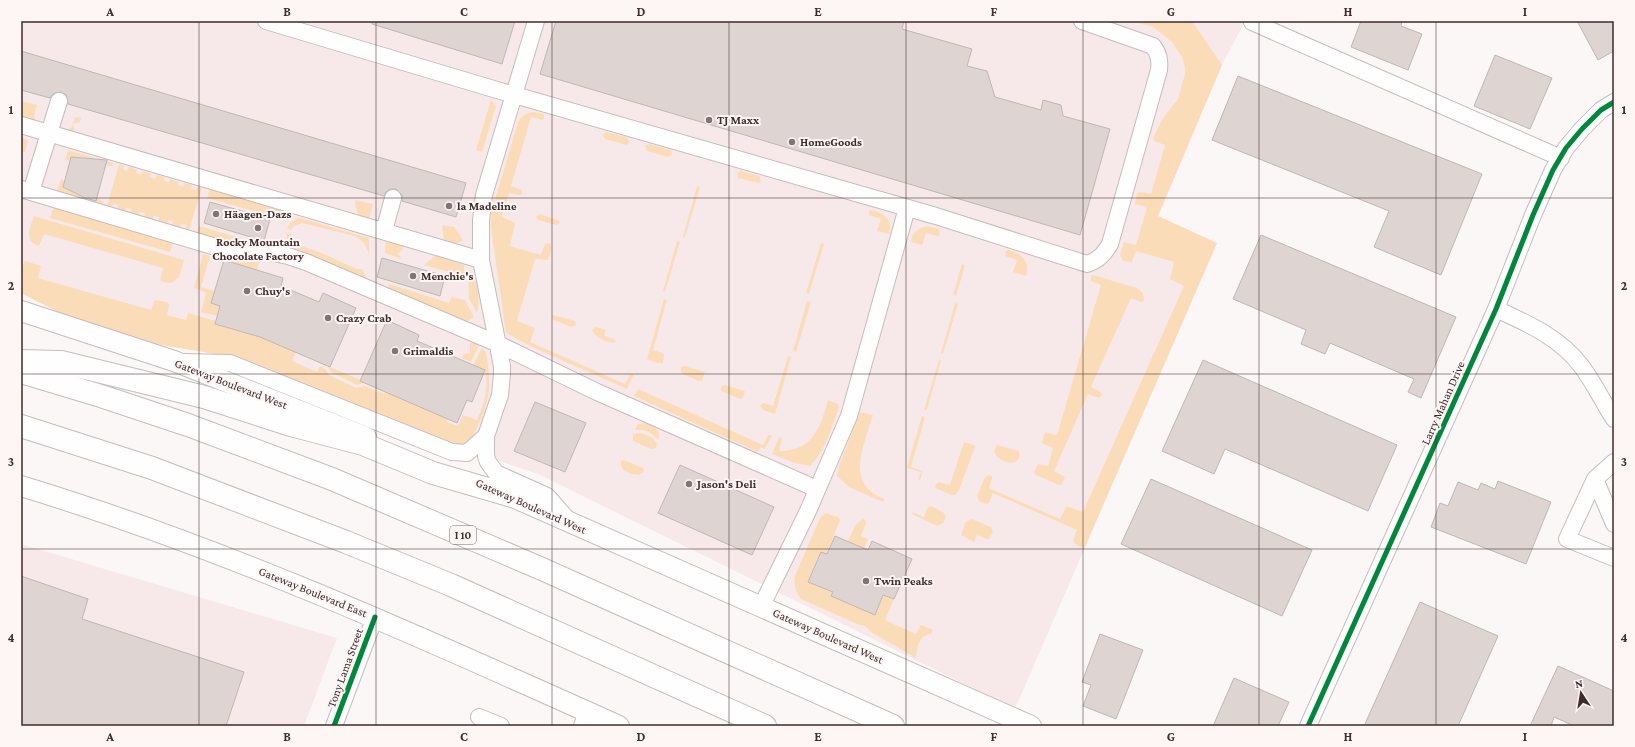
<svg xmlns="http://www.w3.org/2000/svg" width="1635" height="747" viewBox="0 0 1635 747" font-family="'Crimson Pro',serif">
	<rect width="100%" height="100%" fill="#fcf7f7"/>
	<path fill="#f7e9e9" d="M21 21H1245L1222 65 1158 216 1217 243 1015 709 538 474 448 444 239 361 210 353 149 343 60 313 21 293Z
		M21 544 337 638 304 726H21Z"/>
	<path fill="#fbdcb8" d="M1132 21H1192L1222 65 1158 216 1217 243 1084 549 1074 543 1073 540 1077 530 993 493 989 503 986 504 979 501 977 496 985 477 989 475 992 476V479L989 488 1060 519 1066 507H1069L1083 512 1184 286 1170 279 1174 262 1136 251 1132 262 1123 261 1120 255 1124 242 1136 245 1147 207 1135 204 1137 193 1140 192 1151 194 1165 145 1154 141 1153 138 1163 118 1178 99 1185 74V67L1182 57 1172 42 1153 27Z
		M491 100 496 106 482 152 476 150Z
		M21 101 37 105 34 117 36 122 23 120 21 113Z
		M533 112 544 114V119L542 120 531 117 511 186 522 190V194L519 195 509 193 502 217 515 223 510 246 541 255 545 244 550 243 552 248 548 260 535 259 517 321 535 328 530 342 625 384 630 374H634L627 389 532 347 506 333 491 228V213L518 122C522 116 526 113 533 112Z
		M75 117 81 118 80 122 73 124 75 133 66 131 72 127Z
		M605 132 626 137 628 139 629 143 627 145 605 139 603 136Z
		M21 136 28 141 25 152 21 151Z
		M649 144 671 150 672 155 668 157 647 151 645 146Z
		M68 150 113 163 112 166 65 160Z
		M119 164 124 166 123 169 127 171 129 167 137 170 136 173 141 175 142 171 151 174 150 177 155 179 156 175 165 177 164 181 169 182 170 179 179 182 178 185 183 187 184 183 192 185 191 189 196 190 197 187 202 188 189 230 185 228 186 225 182 224 180 227 172 225 173 221 169 220 167 223 158 221 159 217 154 216 153 219 144 217 145 213 140 212 139 215 130 213 131 209 126 208 125 211 117 209 118 205 113 204 112 207 107 206Z
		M741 171 759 176 761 181 759 183 738 178 737 173Z
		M61 179 104 202 103 204 57 191Z
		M697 186 700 187 685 237H683Z
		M210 188 288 211 285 220 207 198Z
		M356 200 373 204 369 219 359 218 355 204Z
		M54 206 173 241 170 252 50 218Z
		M872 210C883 213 894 220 889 234L877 231 881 219 869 215V211Z
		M539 214 558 220 560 223 556 225 538 220 536 217Z
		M34 216 184 260 179 277 172 283 163 282 160 280 163 268 44 234 39 246C23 241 30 228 34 216Z
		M298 218 304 219 369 238V258C368 247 364 241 354 236L302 223 294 226 291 230 287 229 290 223Z
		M442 225 454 227 463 240 454 244 444 241Z
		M199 226 256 243V246L238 245 196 236Z
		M927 226 939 229 940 235 937 236 926 233 922 245 911 242C911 233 919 228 927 226Z
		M286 233 291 234V238L295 244 319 252 357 269H362L367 279 293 248 288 242Z
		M386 239 404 245 403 249 398 254 402 259 385 253Z
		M677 241 680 242 665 292 663 291Z
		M821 243 824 244 809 294 806 293Z
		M1009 250C1021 254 1031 261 1026 276L1013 272 1017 260 1005 256 1006 251Z
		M203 254 210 256 201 287 215 291 220 306 217 316 201 312 206 293 194 288Z
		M436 255 464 265V276L424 265Z
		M224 260 243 261 260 260 257 270Z
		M25 261 41 266 38 278 151 310 155 300 167 302 169 305 167 315 186 320 188 313 216 321 215 324 260 337 296 352 292 361 317 372 320 366 325 369 329 375 356 388 365 386 384 394 385 392 448 419 447 422 458 426 463 415 477 420C484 403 489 389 485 371L473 365 482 348C487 352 487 358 488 365 493 397 484 412 471 441L470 443 459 447 239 361 210 353 149 343 60 313 21 293V270Z
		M962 264 965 265 956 296 953 295Z
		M468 269C478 281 481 298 477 313L469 299Z
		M1093 275 1137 288 1143 293 1144 301 1141 302 1131 298 1091 387 1101 392 1102 395 1099 398 1088 394 1054 471 1065 477 1062 484 1059 485 1036 475 1034 472 1038 464 1048 466 1053 448 1043 444 1042 442 1045 432 1057 435 1101 285 1091 281V276Z
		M389 284 449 303 451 297 465 300 474 317 465 322 387 291Z
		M664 299 667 300 653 350 662 353 664 355 663 363H658L647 359Z
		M807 301 811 302 796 352 793 351Z
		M955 303 958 304 943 354 941 353Z
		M552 315 575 321 576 325 571 327 554 320 551 318Z
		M596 327 606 330 604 336 614 339 616 342C610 345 594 337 592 330Z
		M473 342 479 345 471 362 462 358 464 354 470 353V343Z
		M788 356 791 357 775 414 763 410 760 406 763 403 773 406Z
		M939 360H941L927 410H924Z
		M327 366 361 380 364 383 357 385 331 372Z
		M684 366 705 372 702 381H699L681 373V367Z
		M724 385 745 391 743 398 740 399 721 391V387Z
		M638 389 763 445 768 435H772L765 449 761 447 758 452 634 396Z
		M828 400 838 404 839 407C832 427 825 451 810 466L795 463 772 454 779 437 782 438 779 451C813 451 820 428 828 400Z
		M860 412 873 415C864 446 844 483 884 499L883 502 849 487 837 476 839 466Z
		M922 416 925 417 911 467 922 471 921 479 918 480 921 472 907 468Z
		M645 423C654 425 662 430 658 440 652 432 644 429 635 430L638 424Z
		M641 433 653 438 657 444 656 448 651 449 633 441V434Z
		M964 442 974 445 975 447 959 490 955 495H951L936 488 935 486 938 482 950 485Z
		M997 445 1019 451C1023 470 997 463 994 451Z
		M624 460 643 468 644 472 638 475C630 474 619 471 621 461Z
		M931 506 944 513 946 518 943 523 937 526 912 514 913 512 924 517 928 507Z
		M826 513 838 517 840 520 827 554 821 552 808 582 833 592 831 595 875 614 883 595 894 599 885 620 916 634 921 625 933 630 931 634C919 635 917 647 916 658L871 632 865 626 857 624 801 599C796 592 793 584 795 576L820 518Z
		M863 519 865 520 866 523 861 536 868 539 863 551 854 546 855 544 848 541 856 524Z
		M972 519 991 527 993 532 989 539H987L977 535 974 542 961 535 966 522Z"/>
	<path fill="#ded4d1" stroke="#c0b7b4" d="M372 21H515L502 64 372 24Z
		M556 21H904L902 29 972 49 967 66 987 71 995 97 1041 110 1043 100 1061 105 1063 116 1110 129 1080 235 540 74Z
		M1361 21H1402L1401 26 1422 34 1408 70 1351 47Z
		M1577 21H1614V51L1598 60Z
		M21 51 466 183 456 217 402 201V195L396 189H390L386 192 384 196 68 104 66 95 61 92 53 94 50 98 21 90Z
		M1495 55 1552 78 1530 129 1474 106Z
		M1238 76 1482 174 1441 275 1374 247 1389 211 1212 140Z
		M71 157 107 160 96 201 85 198 63 187Z
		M210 202 270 219 264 241 204 223Z
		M1261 235 1456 317 1421 398 1408 392 1414 379 1330 343 1325 354 1301 344 1306 330 1233 299Z
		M382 258 445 276 440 296 377 277Z
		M224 260 283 278 281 286 319 302 323 293 356 308 330 367 260 337 215 324 220 306 211 303Z
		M387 320 419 335 417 341 485 370 472 402 467 400 457 423 360 381Z
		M1203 360 1397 445 1368 511 1225 449 1214 474 1162 451Z
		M535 402 586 423 565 472 514 451Z
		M680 465 774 507 752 555 658 513Z
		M1151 479 1312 550 1282 616 1121 544Z
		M1498 481 1551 502 1526 564 1431 527 1440 503 1448 506 1458 482 1478 490 1481 483 1495 489Z
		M835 536 868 550 872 541 912 559 894 599 883 595 875 615 831 596 833 592 808 582 821 552 827 554Z
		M21 576 88 599 82 619 244 672 226 726H21Z
		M1420 602 1498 636 1458 726H1364Z
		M1100 634 1143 650 1116 719 1083 706 1091 685 1082 682Z
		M1558 666 1614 691V726H1574L1554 717 1551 726H1530Z
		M1234 678 1289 702 1278 726H1213Z"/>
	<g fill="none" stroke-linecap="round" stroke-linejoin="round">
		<g stroke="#c6bcbc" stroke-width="18">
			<path id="minor" d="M266 21 497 90 936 216 1087 264C1099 260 1104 254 1110 244L1159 70C1160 60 1159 54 1153 46L1082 21
				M536 21 484 195 481 220V260L502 366V374L500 395 486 436V456L488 462 496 473 547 496 569 521
				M1252 22 1561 158
				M21 125 481 260
				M21 189 219 248 269 252 288 256 306 262 496 343 597 392 817 489
				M31 192 59 101
				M384 231 393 198
				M1496 309C1527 323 1561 338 1582 367 1594 383 1603 402 1614 419
				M183 362 230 363 452 452 467 453 486 436
				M1614 462 1595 479 1567 539 1614 558
				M1595 479 1614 524
				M761 607 808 511 849 416 907 208
				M479 717 501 726
				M334 726 375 617
				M582 726 587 711
				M1308 726 1496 309 1533 215 1553 170 1566 148 1582 129 1601 110 1614 102"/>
		</g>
		<g stroke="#c6bcbc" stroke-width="22">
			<path id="major" d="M21 311 174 361 366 437
				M21 486C228 549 423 638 619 726
				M497 490 1031 726"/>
		</g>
		<g stroke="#c6bcbc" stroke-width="24">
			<path id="highway" d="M21 361 61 362 204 397 291 425 363 444 433 473 512 496
				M21 372 101 396 188 425 332 479 542 569 893 726
				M21 426 152 468 346 542 451 585 765 726"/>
		</g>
		<use href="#minor" stroke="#fffefe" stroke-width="16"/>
		<use href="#major" stroke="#fffefe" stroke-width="20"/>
		<use href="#highway" stroke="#fffefe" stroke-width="22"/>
		<g stroke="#fef5f5" stroke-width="8">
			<path id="cycleway" d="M334 726 375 617
				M1308 726 1496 309 1533 215 1553 170 1566 148 1582 129 1601 110 1614 102"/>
		</g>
		<use href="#cycleway" stroke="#00873e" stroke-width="5"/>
	</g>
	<path fill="none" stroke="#3e2d2d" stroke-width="1" stroke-opacity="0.55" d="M199 21V726M376 21V726M552 21V726M729 21V726M906 21V726M1083 21V726M1259 21V726M1436 21V726M21 198H1614M21 374H1614M21 549H1614"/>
	<g fill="#807474" stroke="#fef5f5" stroke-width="1.5">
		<circle cx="709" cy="120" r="4"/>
		<circle cx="792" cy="142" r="4"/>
		<circle cx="449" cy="206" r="4"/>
		<circle cx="216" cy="214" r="4"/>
		<circle cx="258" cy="228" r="4"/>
		<circle cx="413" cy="276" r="4"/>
		<circle cx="247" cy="291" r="4"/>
		<circle cx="328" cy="318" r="4"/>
		<circle cx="395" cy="351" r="4"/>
		<circle cx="689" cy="484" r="4"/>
		<circle cx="866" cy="581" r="4"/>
	</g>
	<g text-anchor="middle" stroke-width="4" stroke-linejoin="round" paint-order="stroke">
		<rect fill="#fef5f5" stroke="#786969" stroke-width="1" x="450" y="526" width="26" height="18" rx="3"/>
		<g font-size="11" font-weight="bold" fill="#3e2d2d">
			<text x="463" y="539">I 10</text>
		</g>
		<g font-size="12" font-weight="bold" fill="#3e2d2d" stroke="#fef5f5" text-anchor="start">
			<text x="717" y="124">TJ Maxx</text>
			<text x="800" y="146">HomeGoods</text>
			<text x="457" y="210">la Madeline</text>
			<text x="224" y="218">Häagen-Dazs</text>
			<text x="258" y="246" text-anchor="middle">Rocky Mountain<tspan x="258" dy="14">Chocolate Factory</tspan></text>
			<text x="421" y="280">Menchie's</text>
			<text x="255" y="295">Chuy's</text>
			<text x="336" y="322">Crazy Crab</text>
			<text x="403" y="355">Grimaldis</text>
			<text x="697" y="488">Jason's Deli</text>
			<text x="874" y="585">Twin Peaks</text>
		</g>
		<g font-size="12" fill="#3e2d2d" stroke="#fef5f5">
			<text transform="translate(231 384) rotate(21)" y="4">Gateway Boulevard West</text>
			<text transform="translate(1443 403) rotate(-66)" y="4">Larry Mahan Drive</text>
			<text transform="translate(531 506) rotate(24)" y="4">Gateway Boulevard West</text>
			<text transform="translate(313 592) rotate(22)" y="4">Gateway Boulevard East</text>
			<text transform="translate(828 636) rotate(24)" y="4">Gateway Boulevard West</text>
			<text transform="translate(345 668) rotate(-70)" y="4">Tony Lama Street</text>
		</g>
	</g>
	<rect width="1635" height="747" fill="none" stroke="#fef5f5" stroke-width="44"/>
	<g transform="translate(1581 693) rotate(348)" stroke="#fef5f5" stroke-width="3" paint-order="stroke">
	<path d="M0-3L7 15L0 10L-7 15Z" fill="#3e2d2d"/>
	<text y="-6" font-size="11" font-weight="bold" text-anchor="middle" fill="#3e2d2d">N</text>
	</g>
	<rect x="22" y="22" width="1591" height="703" fill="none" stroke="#3e2d2d" stroke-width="1.5"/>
	<g font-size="13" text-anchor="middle" font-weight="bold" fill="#3e2d2d">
		<text x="110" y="16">A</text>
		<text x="287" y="16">B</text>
		<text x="464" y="16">C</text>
		<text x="641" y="16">D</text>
		<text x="818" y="16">E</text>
		<text x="994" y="16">F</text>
		<text x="1171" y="16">G</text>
		<text x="1348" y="16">H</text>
		<text x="1525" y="16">I</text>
		<text x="11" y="114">1</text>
		<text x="1624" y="114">1</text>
		<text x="11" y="290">2</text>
		<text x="1624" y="290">2</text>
		<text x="11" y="466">3</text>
		<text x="1624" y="466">3</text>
		<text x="11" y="642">4</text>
		<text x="1624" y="642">4</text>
		<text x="110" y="741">A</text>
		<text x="287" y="741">B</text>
		<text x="464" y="741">C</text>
		<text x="641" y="741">D</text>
		<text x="818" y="741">E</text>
		<text x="994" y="741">F</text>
		<text x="1171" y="741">G</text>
		<text x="1348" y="741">H</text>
		<text x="1525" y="741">I</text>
	</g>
</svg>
